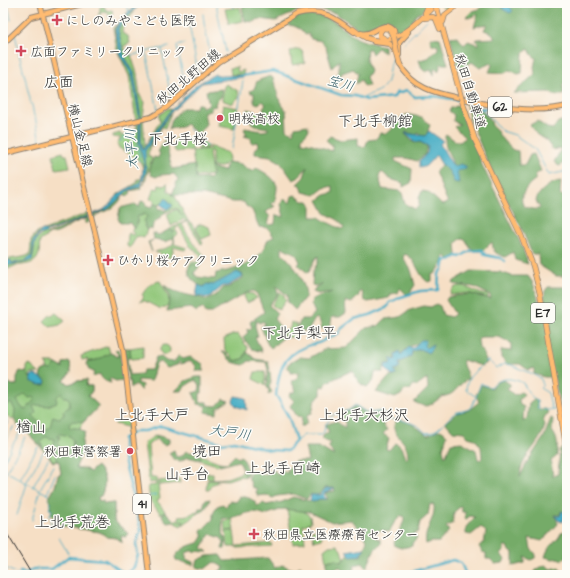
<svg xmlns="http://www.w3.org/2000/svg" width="570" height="578" viewBox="0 0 570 578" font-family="'Architects Daughter','Klee One',sans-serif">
	<rect width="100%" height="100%" fill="#fdfcf7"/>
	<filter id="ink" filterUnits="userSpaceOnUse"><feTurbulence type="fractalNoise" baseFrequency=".025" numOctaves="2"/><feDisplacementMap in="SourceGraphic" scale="8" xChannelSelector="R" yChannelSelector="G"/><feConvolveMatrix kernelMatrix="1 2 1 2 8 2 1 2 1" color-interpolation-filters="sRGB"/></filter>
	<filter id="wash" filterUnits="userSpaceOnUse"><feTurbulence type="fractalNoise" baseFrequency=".012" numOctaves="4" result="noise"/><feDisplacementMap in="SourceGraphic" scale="16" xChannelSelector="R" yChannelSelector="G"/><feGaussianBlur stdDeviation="0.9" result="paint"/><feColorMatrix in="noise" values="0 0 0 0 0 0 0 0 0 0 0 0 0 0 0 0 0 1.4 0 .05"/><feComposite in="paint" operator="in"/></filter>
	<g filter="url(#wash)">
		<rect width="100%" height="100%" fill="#f6dfc5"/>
		<path fill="#90c678" stroke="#5e7852" d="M137 3H139L120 20 115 28V33L121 56 132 75 135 92 139 116V143L144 164 141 182 134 187 126 189 118 197 117 195 138 182 137 179H141C148 159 132 156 119 148L117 143 121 138 113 137V135L120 133 122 136H125L129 131 137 129 129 76 117 50 113 28Z
			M442 3H452L451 8 447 10 440 5Z
			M105 6 104 9H106L108 11 112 10 113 14 111 15V17H109V13L101 12 100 15 98 14 100 12V7Z
			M240 7 243 21 229 24 225 9Z
			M135 11 123 26 122 33 128 36 130 43 124 46 128 55H131L137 73 140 96 145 102 143 117 145 146 160 121 159 115 168 108 171 109 144 150 141 141V118L134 73 124 55 118 30 123 20Z
			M299 49 303 52 305 63 292 65 290 51Z
			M237 67 238 72 244 70 243 74 231 75 230 68Z
			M226 84 238 91 239 97 232 104 222 100 224 86Z
			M223 105 238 108 234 129 219 126Z
			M172 111 165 128 162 127 151 144 153 146 150 145 148 156 152 158 144 185 146 171 145 151Z
			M184 137 190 142 193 150 176 152 174 150V139Z
			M200 139 207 145V148L196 150 200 148 196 144Z
			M210 146 228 153 229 160 222 167H212V151L209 152 212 175 196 177 192 151 210 149Z
			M63 152 64 155H67L70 167 56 169 53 155Z
			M167 183 168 191 175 196 188 221 182 224C188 236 195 246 204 255L199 267 197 265 189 266 191 262H198L201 256 190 246 179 226 175 229 178 234 174 238C175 240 175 242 174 244L187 248 185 250 173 247 174 250 170 258 155 252 172 246 174 241 173 238 172 231 168 230 186 221 184 219 171 226 167 214 177 209 183 217 177 208 166 212 165 210 173 206 166 198 160 205 154 204V200L150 199 154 188 158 189 159 185 164 186Z
			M88 213 89 215 36 235 33 243V254L23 262 12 263 11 261 3 263C7 256 22 260 30 254L31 240 36 233Z
			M145 214 147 217 144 226 147 230 144 238 137 236 130 248 127 246 128 235 129 233 132 235 134 234 131 230 137 225V217Z
			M190 221 203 243 201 244 188 222Z
			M201 224 209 227 211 235 202 239 195 227Z
			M44 233 49 235 40 241C39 245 40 249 39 254 35 269 17 262 9 269L8 268 3 271V267C22 259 35 271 34 242Z
			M160 281C165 290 177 306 160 309L145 301H140L144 297 142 295C147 287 151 282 160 281Z
			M463 286C472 289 478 294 488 295V298L468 293 450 295C452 288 454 286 463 286Z
			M280 292 285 296 284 298 286 300 279 310 272 305Z
			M246 293 253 294 257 298 247 303 244 296Z
			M56 313 65 321 60 325 50 327 44 321 49 316Z
			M291 322 297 325 293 337H286L285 332 290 328Z
			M238 334 248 348 243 359 235 361 229 353 225 351 224 339 232 335Z
			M160 350a5 5 0 1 1 10 0a5 5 0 1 1-10 0Z
			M108 346 110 353 97 360 88 361 87 359 82 360 81 356Z
			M143 346V358L131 359 130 348Z
			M70 362 71 372 64 381 69 384 78 381 87 380 86 386H92V391L88 396 99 406 81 425 80 431 85 432 82 442 83 450 76 467 78 469 84 468 90 472 97 466C106 476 106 484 101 496L98 497 99 501H103L104 504 114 503V521L128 533 126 537 121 536 122 543 117 538 107 537 100 532 62 526 51 514 52 510 50 508 51 503 49 498 55 487 58 475 61 474 59 461 53 462C45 450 33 441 26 428L18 426 14 418 12 420 3 412 5 409 3 411V379L12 385H17L19 372H27V367L29 364 39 373H31L30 376C31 382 38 385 45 385L46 381 40 376 42 371 48 369 46 363H55L63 368V363Z
			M255 372H265V385L253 379Z
			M128 420 130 433 126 434 127 427 115 424V422Z
			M156 435V439L148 445V447L151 478H157L160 498 157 501 165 511 161 514 150 501 148 486 156 485 155 482 149 483 144 443Z
			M201 455 219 462 220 466 200 460Z
			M243 472 246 477 240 476 228 480 209 479 206 477 207 473H213V479L227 478Z
			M179 479 180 483 159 485V481Z
			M207 480 218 481V482L211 485 209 490H206Z
			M287 509 303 511 310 516 311 523 303 525 305 542 293 544Z
			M196 511 197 514 183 525 184 521 181 526 175 523V520L182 522 183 520 179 521V516L189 515Z
			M232 519 234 530 225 531 224 521Z
			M321 529 322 539 314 541 312 530Z
			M226 531H234L236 547H228Z
			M271 543 272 546 237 548V546Z
			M337 545 341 550 344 560 340 562 336 559 326 561 324 550 329 546Z"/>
		<path fill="#74ab68" stroke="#506b4a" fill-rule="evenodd" d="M255 3H294L300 8 327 6 330 8 332 3H428L421 13H417L406 31 397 35 390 25 385 23 370 30H360L335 13 311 8 300 10 276 21 259 19 253 22 245 21 242 7Z
			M486 3H567V81L563 85 564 95H555L548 92 514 93 535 74 534 67 536 58 532 55 529 49 523 53 522 73 518 74 510 70 505 73 489 72 492 65 491 63 480 68 472 62 464 67 458 68 450 37 457 36 464 45 468 41 479 45 476 40 478 39 495 38 492 33 484 30 487 24 474 27 478 14 469 18 466 17 472 11 480 9Z
			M312 14C340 18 339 29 359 39 368 43 375 43 384 46V53L378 48 372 54 370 49H367L366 60 370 71 366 77 369 86H364L361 80 356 84 358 73 353 69 342 73 336 85 331 84V81L339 72V60L332 68 326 48 321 41 311 39 309 34H305L300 29 294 26 282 24 299 16Z
			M431 37 440 38 448 64H441L438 72 437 69H434V75L431 69 426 72 422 69 419 60 428 58 438 49V46L432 44 430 40Z
			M270 76 273 78 280 102 286 110 287 130 293 133 295 127 307 125 309 130 302 138V142C313 143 323 148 332 151L333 146 326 140 330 136 341 140 358 138V146L365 147 368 140 376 139 381 132 385 134C395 131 395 118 406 115 411 114 417 117 422 117L430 125 426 136H422L418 133 416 135 406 132 405 134 414 143 420 142 427 146 425 154 417 161 406 158H395V161L412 169 411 183 403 187V183L390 179 382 172 379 176 382 189 400 191 402 193 405 204 415 209 419 206V198L422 191 428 192 442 205 448 203 435 172 442 164 453 169C453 155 444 153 445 136L446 134 454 140 460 142 465 138 454 127 460 124 453 121 454 115 449 111 451 108 460 105 482 165 522 246 528 264 515 260 513 252 505 257C493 252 494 253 492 242L484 250C473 254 470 247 465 239L462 238 456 243 457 255 449 260 445 255 443 263 435 274H432V281L428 282C418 276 416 258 405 254L403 257 411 270 415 285 409 294H406L400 288 398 293 391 294 389 298 368 302 364 300 362 291H360L358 297 351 303 345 301 346 313 340 317H332L330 328 327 330 321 328 320 321 316 318C309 326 312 332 299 331L297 329 301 319H308L315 313 311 304 312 299 332 292 318 294 313 292 315 288 323 284 315 286 312 285 313 271 318 262V256L315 259 308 273 298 265 300 262 296 254 282 247V253C293 263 305 280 306 296L295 310 288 303 287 295 276 286 278 294 269 305 277 313 274 319 284 332V337L271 348 268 345 261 327 265 324 263 321 260 323 256 321 255 326 258 336 255 337 262 352 252 349 243 338 248 332 247 330 252 328 250 322 264 312 257 294 253 291 246 293 212 313H206L203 308 199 309 197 312 191 308 167 311 170 296 164 285C176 295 194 295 208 300L219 293 223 288 229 287 243 278V275L240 273 213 285 208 284 203 287C194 283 186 276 189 266L194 264 199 267 194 273 197 277 215 279 216 273C234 270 249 266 261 253 266 247 265 239 274 237L268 228 259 227 252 210 246 206 244 202H233L203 195H172L178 179 174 174 160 175 156 177 151 175C148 168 151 164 154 157L158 158 160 153 158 152 165 139 172 169 195 165 196 179 206 178 210 179 212 175 211 165 213 168 224 171 228 162 241 164 249 170 253 171 256 168C263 171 278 180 277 188 277 193 275 197 275 202L272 203V205L275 206 266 212 270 217 268 224 270 225 275 224 276 215 284 217 281 204 283 200H287L290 203 292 196 295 195 303 201H309L311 204V217H319C324 221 335 226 342 229L344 227 338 220 325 213 318 200 325 195 333 193V186L324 188 315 195 303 192 301 185 297 184 304 177 307 167 298 178 293 180 280 162 270 156 255 154V149L259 146 258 142 252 143 251 138 244 136 247 135 244 129 245 128 262 131 268 130V128C256 127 246 123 248 109L263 114 264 110 263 107 266 105 263 101 258 104 254 102V93H251L250 91 254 89 257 81Z
			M222 89 221 97 215 103 216 106 211 107V111L204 112 206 124 198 135 186 124 182 127 169 129 172 119 182 108H196L197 104H201L202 107 209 105 206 91Z
			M466 105H470V108L477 112 481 110 491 121 492 126C500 131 497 134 503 140 506 144 509 146 513 150L518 151 519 165H525L530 155 534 154 541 171 535 175 536 179C521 189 512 211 539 209L540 208 536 201C537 192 552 181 561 181L560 195 565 196 567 206V276H556L539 265 538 254H532L520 225 490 168 469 117Z
			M567 119V162L559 166 554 162 562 148 553 150 545 139 537 135 530 125 537 121 547 128 553 129 558 122Z
			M143 184 140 189 130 191 131 194 127 197 124 194C121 198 120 202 116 205 110 212 98 211 93 219V216L112 206 127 191 139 187Z
			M141 201 145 202 146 206 151 208 154 204 158 205 159 209H163L166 212 153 224 152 230 149 228 146 230 144 222 145 219 147 217 145 214 137 217V225L134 229 130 223H120L118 218 120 208 135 204 139 207Z
			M89 217 90 221 86 224 84 222 88 219C72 219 63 236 48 234Z
			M168 230 174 231 173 238 165 242 156 239 149 242 152 252 148 242 154 240 153 233 159 235Z
			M471 271 500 272 512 276H528L533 283 540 304 544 301 545 291 548 287H567V404L560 406 554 377H544L534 374V368L528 370 520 364H507L501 358V350L511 351V343L499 337H481L478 340 479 348 482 351 487 363 482 366 463 360C461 367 468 371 468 379 459 384 458 389 451 394 449 395 445 396 442 397 430 404 430 410 414 402L428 388 427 379 416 387 414 384 410 390H405L401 395 395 398 376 392 389 377 395 376 394 371 400 368 399 365 402 361 411 356 412 353 418 346V343L409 347 401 354 398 351 395 355V359L393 360 391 358V363L385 364 383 372H375L373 382 368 387C360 386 356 379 353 371H351L327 382 325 387 321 386V395L315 400 312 413 307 415V422L304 426H301L302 417 297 416 290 406 294 401 289 396 291 393 296 391 291 381 297 378 300 372 291 373V370L287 367 288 364 300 357 309 358 325 349 346 348 366 328 378 326 385 319 400 317 410 310 424 306 431 307 436 304 440 306 443 315 451 317 455 314 446 300 448 297 470 294 491 299 490 295 474 287 453 284 454 281Z
			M124 348H130L131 358H127L129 375 142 374 143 370H151L156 357H161L166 361 174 362 179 355 183 359 190 357 203 364 204 371H196V366L191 361 181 364 180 361 177 365 167 368 161 362 156 363 151 381 138 380V383L142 385 141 391 136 385 131 388 130 381H128Z
			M119 349 124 380 116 381 109 378 111 383C106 382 101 379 100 374L94 377 93 376 94 372 89 370 86 362 97 360 111 353 118 357V354L115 351Z
			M224 352 235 361 243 359 247 352 255 359 268 361 270 370H268L266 362 249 361 244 365 239 364 232 362 222 352Z
			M70 362 71 372 64 381 69 384 78 381 87 380 86 386H92V391L88 396 99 406 83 422 73 421 69 424 70 428H78L85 432 82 442 83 450 76 467 78 469 84 468 90 472 97 466C106 476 106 484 101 496L98 497 99 501H103L104 504 114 503V521L128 533 126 537 121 536 122 543 117 538 107 537 100 532 62 526 51 514 52 510 50 508 51 503 49 498 55 487 58 475 61 474 59 461 53 462 45 450 30 436 26 428 18 426 14 420 15 410 12 404 9 403 3 411V379L12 385H17V377L20 371 26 372C31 380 35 386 45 385L46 381 40 376 42 371 46 369 51 370 56 364 63 368V363ZM61 393 63 397H67L70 401 69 407 63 411 64 415 59 418 53 416 50 427 45 430 33 415 36 413 33 406 36 405 48 406 57 402 56 398ZM25 394 29 398 34 397 35 399 26 410 22 408 17 400ZM60 434 70 436 73 441 72 448 67 450V453L63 455 64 451 58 445 60 437 57 436ZM45 437 54 439 53 446 58 461H53L42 446 41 441Z
			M268 371 270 373 271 383 269 387 272 392 268 395 269 391 266 385 268 382 266 381Z
			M196 377H202V393H200V402H207V405L217 406 223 399 229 401 217 409V414L205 412 206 406 198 404 193 393 199 391 200 386 195 380 184 387 182 391H175L185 381Z
			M504 380 510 384V386L507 388 514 395 521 392 524 394 519 400 520 405 524 407 523 422 527 418 529 403 534 399 537 401 538 409H545L548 412C546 416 541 419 545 425 541 445 520 456 520 477L527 462 544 437 551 418 553 419 552 431C559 440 557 445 557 456L551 461 553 476 558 474 560 449 563 448 564 454 567 452V522L565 521 566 513 561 511 560 515H555L558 524 542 541 529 538 531 549 536 554 535 558 531 560 525 557V563L513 566V553L509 551 507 546H504V551L500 554 505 559 503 563 495 564 490 559H486V553L482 552 479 546 484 542 486 532 481 527 471 535 466 534V527L475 517 470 516 465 520V512H462L461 506 454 512 453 523 446 527 449 531 439 542H431L426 544C423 530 436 519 434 505L430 504 428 515 420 522 418 532 414 534 417 539 412 543V546L401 548 395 546 394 543 404 521V516H401L394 523 389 532 380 530 375 534V537L381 540V544C371 549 372 560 366 568L363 563 355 565 351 575H344L343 569 340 567 332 570V575H317L320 572 326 574 327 561 336 559 339 562H342L348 555 361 556 367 540 352 520 332 522 310 512 283 509 265 515C248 506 234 522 223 518L222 530 226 541 225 549H222L224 542 221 538 210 534 202 548 208 552 191 551 186 553V559L193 562V565L176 560 175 557C179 549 191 544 199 543L203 537 201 531 213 519V514L217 506 223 504 226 507 229 501 236 502 240 497C246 496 255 499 257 506L264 503 266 505 282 502 293 497 314 502 319 499H328L325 493 335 491 334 488H325C322 493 317 497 311 494L307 499 293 494 277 496 273 498 266 495 258 496 256 492 257 489 252 487 248 476 251 471 267 475 269 472 274 470 278 475 282 470 288 473 287 470 295 461H308L305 447H319L334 456 329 447 330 443 322 439 324 434 329 432 325 425 336 421 345 428V422L337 414 349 411 355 406 368 414 383 412 385 418 383 424 387 430 383 434 389 438 386 449 389 450 395 443C404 446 401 452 406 459L408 457C408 453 407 449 405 445 401 437 388 431 397 420 409 420 418 428 427 435 437 433 437 425 447 435L443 449 445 457 451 443 462 442 476 450 478 459 480 460 482 458 481 447 475 439 468 437 464 432 453 431 446 423 447 421 457 413 469 410 479 402 476 395 481 385 492 388 495 383Z
			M156 435 169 439V443L164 445 156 439Z
			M174 450 176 457 182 456 186 451 201 455 200 460 187 457 181 461 174 460 169 453Z
			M235 455 238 458 241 456 245 462V466L249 470 246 476 243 472 241 464 238 461 220 466 219 462 227 463Z
			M210 499C208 506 204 512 197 513L199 508H203L205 500Z
			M164 512H166L175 521 167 522 162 516Z
			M567 531V557L562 560 558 558 553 559 545 557C549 542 558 542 561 533Z
			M220 555 224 561 268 558 275 568 282 565 295 570 300 566 304 570H309L313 575H247L241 571 236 575H220L218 572 225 568 214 562 205 569 196 567 198 560 207 556Z
			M545 565 551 569 559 567 561 571 565 572 567 575H532L538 568Z"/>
		<path fill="#43abc3" stroke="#376b77" d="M139 3H142C134 11 120 20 118 30L124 55 134 73 141 118V141L143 150 168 113 196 85 215 74 223 76 244 75V77L202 83 169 114 145 151 146 171 141 186 127 191 108 209 39 235C33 242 34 252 32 260 22 264 13 263 3 267V263L10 260 12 263 23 262 32 256 33 241 42 230 49 231 103 210C112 204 118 192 127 189 132 186 136 187 141 182L144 164 139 143V116L135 92 132 75 121 56 115 30 120 20Z
			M500 3H507L513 11 510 13 504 10Z
			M429 131 443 141 440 144 453 166 455 167 460 164 466 166V169L457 171 459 183 454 182 449 171 442 165 436 155 426 166 421 168 419 167V162L427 153 428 146 420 142H415L405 133 425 136Z
			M166 198 173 206 167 209 161 205Z
			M237 272 243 275 242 277 228 286H223L209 298 196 296 198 285 203 287 207 284 213 285Z
			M421 340H426L424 346 426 348 433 344 432 348 428 353 421 349 412 351 411 356 399 363 400 368 394 370 396 375 392 376 385 368 386 364H391V358L393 360 396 359 395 355 399 351 401 355 409 347 413 348Z
			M34 374 46 381 45 384 39 385 31 381V376Z
			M235 396 246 398 247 410 236 406 233 401Z
			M326 488 335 489 324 493V497L327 499H319L313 502 310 501 311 495H320Z
			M562 511 565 513 563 522 559 521 555 516H560Z
			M365 548 361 553V555L351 556 346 551Z"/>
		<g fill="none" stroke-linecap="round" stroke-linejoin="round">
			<path stroke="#43abc3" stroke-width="1" d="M7 3 10 15
				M125 3 129 13
				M216 3 221 30
				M232 3 233 8
				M246 5 248 3
				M203 14 204 22
				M10 16 11 20
				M188 18 198 73
				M204 23 212 62
				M222 32 226 52
				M15 34 17 43
				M17 44 18 48
				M177 46 185 85
				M177 46 184 44
				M401 46 427 20
				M18 49 19 53
				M162 49 171 98
				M154 50 169 47
				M146 52 158 110
				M146 52 153 50
				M139 53 145 52
				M19 54 26 81
				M131 55 138 54
				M26 82 30 99
				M362 98C367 97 368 95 373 93 396 85 383 69 395 53
				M30 100 31 104
				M32 105 34 116
				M481 108 502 131 515 135 535 149 549 175 567 171
				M35 117 36 121
				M3 122 5 129
				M36 122 37 126
				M37 127 38 131
				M189 129 195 135
				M5 130 7 139
				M235 130 243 81
				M38 132 40 140
				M131 136 134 137
				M197 136 199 138
				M123 138 130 136
				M135 139 137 148
				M200 139 207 146
				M120 141 122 140
				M138 149 140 157
				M232 149 235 132
				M137 159 140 161
				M484 364 486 361H489L496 368 505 364 511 365 532 374
				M532 374 541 379 543 385 540 388 548 393 552 409
				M475 396 466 390C467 376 473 374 483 365
				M561 408 567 405
				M4 412 5 408
				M3 430 9 420
				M296 441 304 435H321L324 432 325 425 334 414 349 410 355 405 368 413 383 411 389 419 402 420 417 425 426 433C439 433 445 420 455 413 459 411 467 411 470 408 475 402 478 391 481 383L486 386 491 387C499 377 511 377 523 383L530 395 537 401 538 409 547 410 558 408
				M3 446 14 426
				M10 449 21 431
				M17 453 25 437
				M30 460 38 447
				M3 462 10 450
				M37 464 43 452
				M43 468 48 459
				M3 470 13 475
				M50 471 53 466
				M6 472 16 454
				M13 475 26 483
				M20 479 30 461
				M26 483 36 465
				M27 483 49 495
				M33 487 43 468
				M40 489 50 472
				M47 494 55 475
				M149 496 156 495
				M48 499 51 503 49 509 52 510 49 517
				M20 505 27 484
				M17 515 20 506
				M32 520 40 492
				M50 520 53 527
				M59 538 68 553
				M68 557V556
				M3 567 20 575"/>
			<path stroke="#43abc3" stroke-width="2.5" d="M241 76 273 71 341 95 355 96 367 100 394 97 397 92 401 93 406 90 415 97 433 96 459 100 481 108 505 109
				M389 303 401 297 420 291 438 290 439 274 443 269 445 260 449 261 457 256 460 257 470 251 482 250 485 255 500 258 505 261
				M324 340 339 333 341 329 354 319 370 315 386 308 389 305
				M20 572 26 573 33 569H52L68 557 105 560 121 571 131 575
				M127 573 134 567 138 555 136 544 141 530 123 455V438L137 431H145L161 426 222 443 234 441 270 450 287 451 296 441 289 418 276 395C279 371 281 357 305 347 311 344 318 344 323 341
				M400 575 453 560 461 563 466 575"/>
		</g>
	</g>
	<g filter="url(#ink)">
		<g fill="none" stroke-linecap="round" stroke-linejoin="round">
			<g stroke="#908578" stroke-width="6">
				<path id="primary" d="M40 3 123 349 149 575
					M361 33C373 37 383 18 394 30L395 37
					M374 42 390 44 395 51
					M3 44 31 17 86 3
					M399 55V43L409 32
					M399 63C405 74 414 83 425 88 437 94 451 96 464 99 496 107 534 114 567 106
					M82 133 91 131
					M3 154 151 117 166 108 218 62 297 14C321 7 336 18 354 32"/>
			</g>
			<g stroke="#908578" stroke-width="6">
				<path id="motorway" d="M437 8 461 97
					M425 13 429 3
					M424 18 433 17 436 19 440 29
					M443 22 445 15 454 8V3
					M353 29C386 59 415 25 438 3
					M387 40 380 36V32L383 28 390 29 394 37
					M397 54 400 65
					M463 104 475 140 521 235 533 266 540 294 567 451"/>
			</g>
			<use href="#primary" stroke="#ffbb71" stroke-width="4"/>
			<use href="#motorway" stroke="#ffbb71" stroke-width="4.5"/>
			<path stroke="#2b2b2b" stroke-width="1" d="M3 527 32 575"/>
			<g stroke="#908578" stroke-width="6" stroke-linecap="butt">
				<path id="motorway-bridge" d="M435 3 436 9
					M438 3 439 6
					M394 37 397 54
					M461 97 463 104"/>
			</g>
			<use href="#motorway-bridge" stroke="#ffbb71" stroke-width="4.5"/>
		</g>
	</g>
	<g fill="#d1495b" stroke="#fdfcf7" stroke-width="1.5">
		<path d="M55 14h4v4h4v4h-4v4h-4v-4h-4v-4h4z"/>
		<path d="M19 45h4v4h4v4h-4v4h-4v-4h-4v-4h4z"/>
		<circle cx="220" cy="118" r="4"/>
		<path d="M106 254h4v4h4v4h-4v4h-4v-4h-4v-4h4z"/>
		<circle cx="130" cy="451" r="4"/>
		<path d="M252 528h4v4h4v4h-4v4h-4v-4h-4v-4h4z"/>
	</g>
	<g text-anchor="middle" stroke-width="3" stroke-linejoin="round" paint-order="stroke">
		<g fill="#fdfcf7" stroke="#6a6a68" stroke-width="1">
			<rect x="488" y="97" width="24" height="20" rx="3"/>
			<rect x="531" y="303" width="24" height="20" rx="3"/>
			<rect x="133" y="494" width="18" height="20" rx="3"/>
		</g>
		<g font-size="12" font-weight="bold" fill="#2b2b2b">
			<text x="500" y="111">62</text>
			<text x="543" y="317">E7</text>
			<text x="142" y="508">41</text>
		</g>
		<g font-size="13" fill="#2b2b2b" stroke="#fdfcf7" text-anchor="start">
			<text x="66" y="25">にしのみやこども医院</text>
			<text x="30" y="56">広面ファミリークリニック</text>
			<text x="228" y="123">明桜高校</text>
			<text x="117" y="265">ひかり桜ケアクリニック</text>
			<text x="122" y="456" text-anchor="end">秋田東警察署</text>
			<text x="263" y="539">秋田県立医療療育センター</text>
		</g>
		<g font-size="13" fill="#2b2b2b" stroke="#fdfcf7">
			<text transform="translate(188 76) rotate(-40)" y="5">秋田北野田線</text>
			<text transform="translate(471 91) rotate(73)" y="5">秋田自動車道</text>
			<text transform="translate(81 135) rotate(76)" y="5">横山金足線</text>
		</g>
		<g font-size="14" font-style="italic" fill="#355e68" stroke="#fdfcf7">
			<text transform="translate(341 83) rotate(16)" y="5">宝川</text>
			<text transform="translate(131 149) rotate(-94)" y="5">太平川</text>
			<text transform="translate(230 432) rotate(9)" y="5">大戸川</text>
		</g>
		<g font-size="15" fill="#2b2b2b" stroke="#fdfcf7">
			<text x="59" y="87">広面</text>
			<text x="375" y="126">下北手柳館</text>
			<text x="178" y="144">下北手桜</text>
			<text x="299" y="338">下北手梨平</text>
			<text x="152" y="420">上北手大戸</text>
			<text x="364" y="420">上北手大杉沢</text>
			<text x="31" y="432">楢山</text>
			<text x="207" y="456">境田</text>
			<text x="283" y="473">上北手百崎</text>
			<text x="187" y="479">山手台</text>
			<text x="72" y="527">上北手荒巻</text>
		</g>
	</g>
	<rect width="570" height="578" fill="none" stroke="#fdfcf7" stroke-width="16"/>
</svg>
